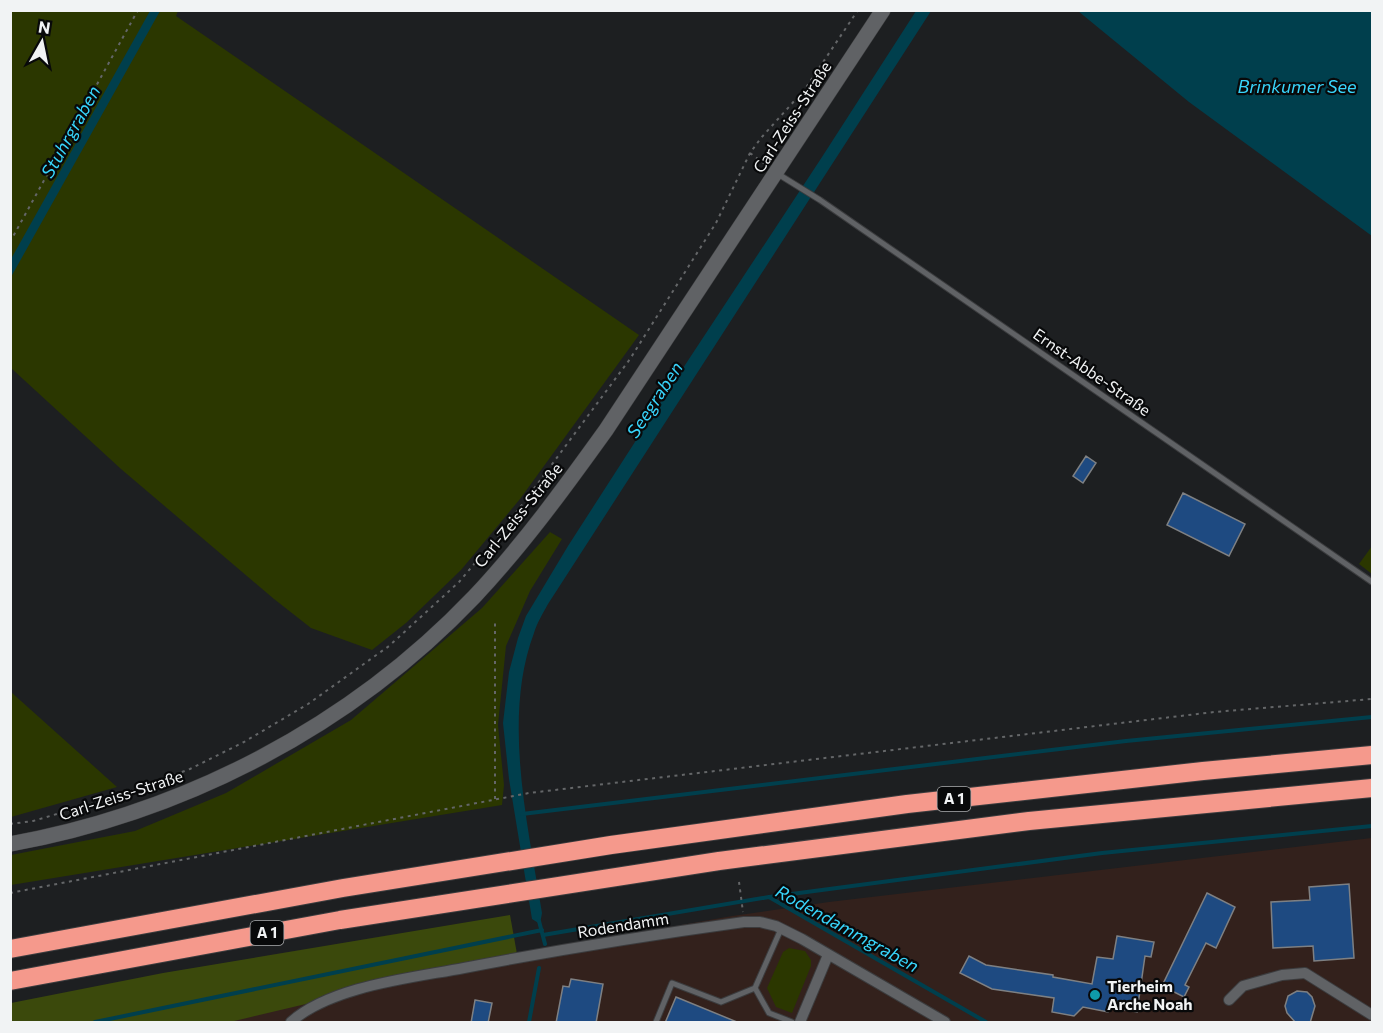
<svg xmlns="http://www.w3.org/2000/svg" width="1383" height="1033" viewBox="0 0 1383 1033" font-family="Commissioner,sans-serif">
	<rect width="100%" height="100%" fill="#1d1f21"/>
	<path fill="#33211c" d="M1372 838V1022H197L365 981 732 916 829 902Z"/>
	<path fill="#2b3700" d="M10 11H178L176 16 639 335 520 499 461 570 406 623 372 650 311 628 274 599 121 469 11 368Z
		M550 532 562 539 530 591 506 646 498 725 504 785 502 805 11 885V855L135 831 226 793 351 720 482 608Z
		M1372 546V574L1359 564Z
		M11 692 117 787 11 817Z
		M789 948 805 951 811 960V966L792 1013 776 1007 767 988 783 952Z"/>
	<path fill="#3b490c" d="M510 915 517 954 230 1022H11V1003L163 973Z"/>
	<path fill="#003f4d" d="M150 11H160L11 277V259Z
		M916 11H931L548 604C543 613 537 623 534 633 502 718 528 825 542 913L540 924 532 919 509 779 503 723 509 672 518 638 526 616 568 546 662 400 822 157Z
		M1078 11H1372V236L1189 102Z"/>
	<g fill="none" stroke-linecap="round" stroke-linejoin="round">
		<path stroke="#003f4d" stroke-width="4" d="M522 814 1126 741 1372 717
			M769 897 1102 853 1372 826
			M539 921 545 944
			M543 935 769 897 986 1022
			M95 1022 542 930
			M529 1022 539 968"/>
	</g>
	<path fill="#1e4a81" stroke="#7e8083" stroke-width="1.5" d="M1086 456 1096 463 1083 483 1073 476Z
		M1183 493 1245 524 1229 556 1167 525Z
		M1349 884 1354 958 1314 961 1313 946 1273 948 1271 902 1310 900 1309 887Z
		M1207 893 1235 907 1216 948 1206 943 1185 985 1189 987 1184 997 1162 986Z
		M1117 936 1154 942 1151 957 1145 956 1137 1012 1113 1008 1108 1012 1083 1007 1074 1016 1052 1012 1054 998 992 989 960 973 969 956 986 965 1053 975V977L1092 984 1097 957 1113 959Z
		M571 979 603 984 596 1023H556L563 986 569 987Z
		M1297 991 1307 992 1312 997 1315 1006 1310 1023H1296L1287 1013 1285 1006 1288 996Z
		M676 997 737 1022 736 1023H665Z
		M475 1000 492 1003 488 1023H471Z"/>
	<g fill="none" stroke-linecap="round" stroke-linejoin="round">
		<g stroke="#3b3c3e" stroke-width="7">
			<path id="service" d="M778 174 820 200 1372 582
				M781 929 755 988 769 1013 792 1022
				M656 1022 672 983 721 1002 755 988"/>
		</g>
		<g stroke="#3b3c3e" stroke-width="12">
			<path id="minor" d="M1229 1000 1243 986 1282 975 1305 973 1372 1015
				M291 1022C331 986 412 978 464 968 557 950 650 935 744 922H760L776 926 802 939 945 1022
				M800 1022 828 955"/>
		</g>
		<g stroke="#3b3c3e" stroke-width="16">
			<path id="secondary" d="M10 844C186 812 351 726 474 597 523 545 565 487 606 430L883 10"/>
		</g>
		<g stroke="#3b3c3e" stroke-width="20">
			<path id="motorway" d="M10 949 343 888 611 845 907 804 1203 771 1372 755
				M10 981 340 920 719 861 1029 821 1372 788"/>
		</g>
		<path stroke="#646668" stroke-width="2" stroke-dasharray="3 4.5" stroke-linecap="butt" d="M750 153 765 164
			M10 242 138 10
			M495 799V622
			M10 824 33 821 115 797 190 769 244 742 308 704 389 646 459 582 507 525 630 359 716 223 750 153 761 138 805 89 858 10
			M739 882 743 912
			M10 893 529 793 1214 712 1372 699"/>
		<use href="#service" stroke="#606265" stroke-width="5"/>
		<use href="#minor" stroke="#606265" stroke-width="10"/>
		<use href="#secondary" stroke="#606265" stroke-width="15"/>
		<use href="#motorway" stroke="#f5998c" stroke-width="18"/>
	</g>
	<circle fill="#0f9aa8" stroke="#08090a" stroke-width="2" cx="1095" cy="995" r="6"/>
	<g text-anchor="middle" stroke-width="4.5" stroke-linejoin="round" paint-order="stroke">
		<g fill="#08090a" stroke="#abadae" stroke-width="1.5">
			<rect x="937.5" y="787" width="33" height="24" rx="4.5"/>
			<rect x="250.5" y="921" width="33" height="24" rx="4.5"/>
		</g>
		<g font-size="15" font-weight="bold" fill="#f1f3f4">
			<text x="954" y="804">A 1</text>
			<text x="267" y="938">A 1</text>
		</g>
		<g font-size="16" fill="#f1f3f4" stroke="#08090a">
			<text transform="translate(792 117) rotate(-57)" y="6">Carl-Zeiss-Straße</text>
			<text transform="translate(1092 372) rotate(35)" y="6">Ernst-Abbe-Straße</text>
			<text transform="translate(518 515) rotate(-51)" y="6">Carl-Zeiss-Straße</text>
			<text transform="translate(121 795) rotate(-18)" y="6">Carl-Zeiss-Straße</text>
			<text transform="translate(623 925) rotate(-9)" y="6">Rodendamm</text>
		</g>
		<g font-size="16" font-weight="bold" fill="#f1f3f4" stroke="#08090a" text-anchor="start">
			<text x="1107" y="992">Tierheim<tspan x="1107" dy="18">Arche Noah</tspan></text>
		</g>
		<g font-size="18" font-style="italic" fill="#38d5fb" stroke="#08090a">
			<text x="1297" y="93">Brinkumer See</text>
			<text transform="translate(71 132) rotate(-61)" y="6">Stuhrgraben</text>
			<text transform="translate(655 400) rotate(-57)" y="6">Seegraben</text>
			<text transform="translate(847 929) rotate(29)" y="6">Rodendammgraben</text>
		</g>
	</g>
	<rect width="1383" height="1033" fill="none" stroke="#f1f3f4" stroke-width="24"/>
	<g transform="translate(42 42) rotate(9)" stroke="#08090a" stroke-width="4.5" paint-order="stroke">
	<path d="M0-4.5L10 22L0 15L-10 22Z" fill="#f1f3f4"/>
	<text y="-9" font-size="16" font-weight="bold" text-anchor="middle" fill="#f1f3f4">N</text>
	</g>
</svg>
